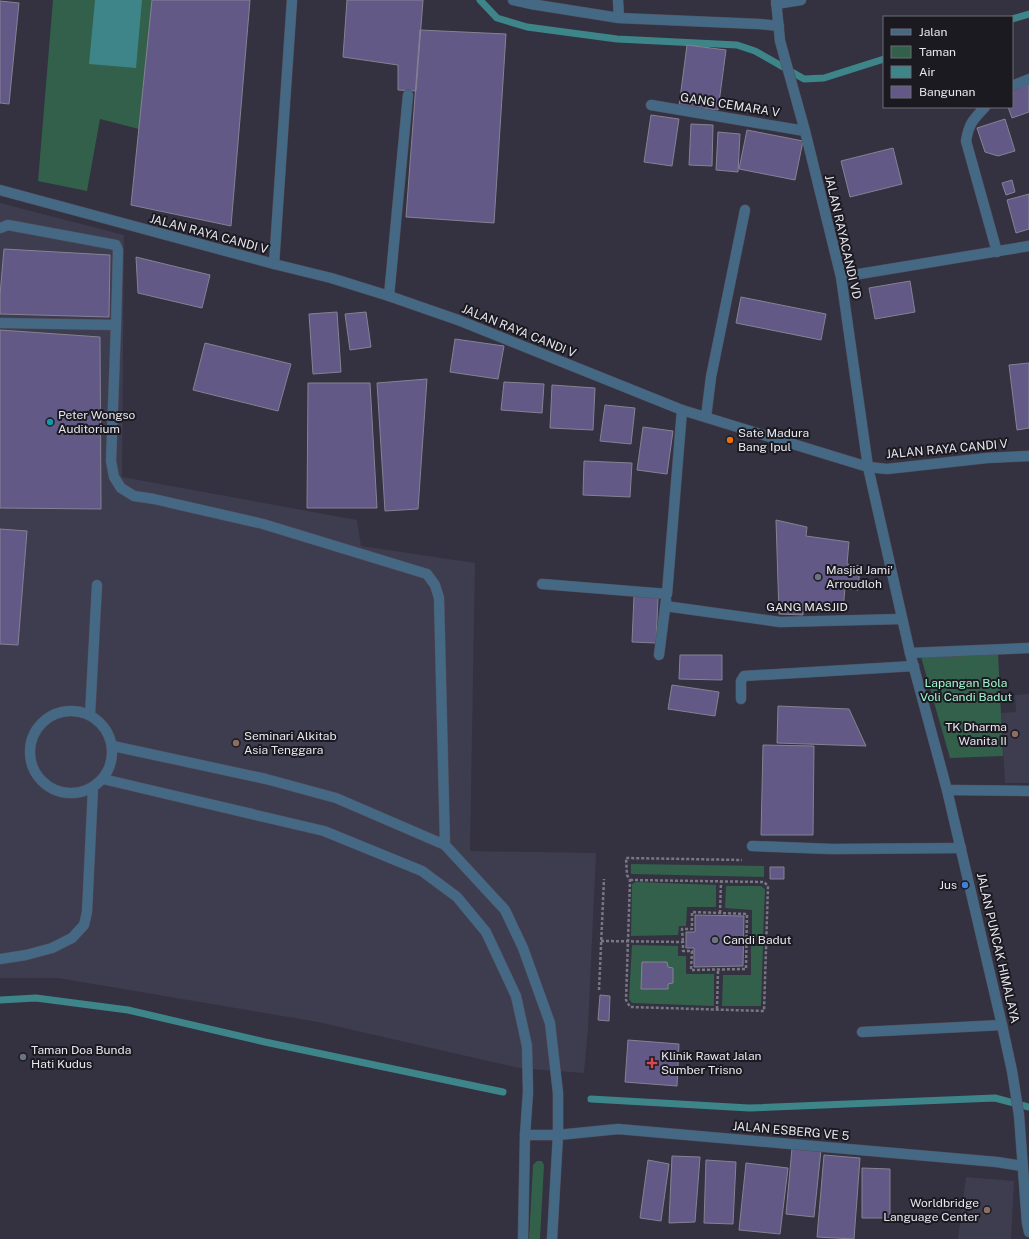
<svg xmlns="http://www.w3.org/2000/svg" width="1029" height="1239" viewBox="0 0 1029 1239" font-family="'Public Sans',sans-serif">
	<rect width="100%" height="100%" fill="#343140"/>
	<path fill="#3e3c4f" d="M0 203 124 235 122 477 357 520 361 546 475 563 470 851 596 853 588 1028 584 1073 519 1068 318 1022 58 978H0Z
		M1029 694V783H1005L1001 713 1016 712 1015 695Z
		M966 1177 1014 1181 1011 1239H958Z"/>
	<path fill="#32604b" d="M53 0H152L139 129 100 119 87 191 38 181Z
		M998 653 1003 756 950 758 921 657Z
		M631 864 764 866V877L631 874Z
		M636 882 716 885V907H687L686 926H679L678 935 631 936 632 884Z
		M726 886H761L765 889 763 938 752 937V910L725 908Z
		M632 945 678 946V956H686V974H714V1006L632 1003 629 999Z
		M751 946H763L761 1006H722L723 975H751Z
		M537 1161H542L544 1165 540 1239H529L533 1165Z"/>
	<path fill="#3d8589" d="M95 0H142L136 68 89 64Z"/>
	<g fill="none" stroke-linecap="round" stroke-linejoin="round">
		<path stroke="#3d8589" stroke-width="7" d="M480 0 497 18 527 27 617 39 737 45 755 51 771 60 804 79 824 78 884 59
			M1012 19 1029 14
			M0 1000 36 998 128 1010 265 1042 503 1092
			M591 1099 749 1108 995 1098 1029 1107"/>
	</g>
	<path fill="#635987" stroke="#858293" d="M152 0H250L231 226 131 205Z
		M347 0H423L416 91 398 90V65L343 57Z
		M0 1 19 3 9 104 0 103Z
		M420 30 506 34 494 223 406 217Z
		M687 45 726 50 718 110 679 106Z
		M1029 85V112L1012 118 1008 107H1012V91Z
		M651 115 679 119 672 166 644 162Z
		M1005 119 1015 151 998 156 985 152 977 128Z
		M691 124 713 125 712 166 689 165Z
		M747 130 803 141 795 180 739 169Z
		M718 132 740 134 738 172 716 170Z
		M893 148 902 184 850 197 841 161Z
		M1012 180 1015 192 1006 195 1002 183Z
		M1029 194V229L1016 233 1007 200Z
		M4 249 110 255 109 317 0 314V295Z
		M136 257 210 275 202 308 138 293Z
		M910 281 915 312 875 319 869 288Z
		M741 297 826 314 821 340 736 323Z
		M337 312 341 372 313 374 309 314Z
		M366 312 371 347 350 350 345 314Z
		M0 330 100 337 101 509 0 508Z
		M455 339 504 346 498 379 450 372Z
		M205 343 291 364 278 411 193 390Z
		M1029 363V428L1017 430 1009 365Z
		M427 379 418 509 385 511 377 383Z
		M504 382 544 384 542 413 501 410Z
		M308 383H370L377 508H307Z
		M552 385 595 388 593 430 550 428Z
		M605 405 635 408 631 444 600 441Z
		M643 427 673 431 667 474 637 470Z
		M584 461 632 463 630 497 583 495Z
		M776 520 807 527 806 536 849 542 847 564 860 566 858 590 845 588 843 610 803 606V615L779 614Z
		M0 529 27 531 18 645 0 644Z
		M634 596 658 598 656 643 632 642Z
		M680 655H722V680L679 679Z
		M672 685 719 692 715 716 668 709Z
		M778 706 849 709 866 746 777 743Z
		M763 745 814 746 813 835H761Z
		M770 867H784V879H770Z
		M695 915 744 916 743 966 694 967V948H686V932H695Z
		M642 962H667L668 967 673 968V983L668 984V989H641Z
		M600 995 610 996 609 1021 598 1020Z
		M628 1040 679 1044 677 1086 625 1082Z
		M792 1148 821 1150 814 1217 786 1214Z
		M824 1155 860 1158 854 1239 817 1237Z
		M672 1156 700 1157 695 1222 669 1223Z
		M648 1160 669 1164 661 1221 640 1218Z
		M706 1160 736 1162 733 1224 704 1223Z
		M746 1163 788 1168 780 1234 739 1230Z
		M862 1168 890 1169V1218H862Z"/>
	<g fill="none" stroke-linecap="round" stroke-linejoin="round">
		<g stroke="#514e5c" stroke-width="11">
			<path id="service" d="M0 228 8 225 116 245 118 250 116 325
				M389 296 408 95
				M0 323 116 325 111 461 114 477 121 488 134 496 154 499 263 524 427 574 435 585 439 598 445 845
				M30 752a41 41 0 1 1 82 0a41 41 0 1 1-82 0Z
				M90 715 97 585
				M113 746 266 779 336 798 445 845 505 910 523 948 550 1023 558 1093V1135
				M103 779 324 831 422 871 457 897 486 932 516 996 527 1046 528 1092 525 1135
				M0 959 26 955 52 948 72 938 84 925 87 912 93 788"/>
		</g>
		<g stroke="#514e5c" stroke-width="11">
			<path id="minor" d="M513 0 531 4 619 18 759 24 779 26
				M618 0 619 18
				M776 0 780 41 805 131 841 277 868 467 887 469 987 458 1029 456
				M776 4 801 0
				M1012 86 1029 79
				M651 105 805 131
				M985 107C973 120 969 123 966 141L997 252
				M274 264 292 0
				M841 277 1029 246
				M706 417 711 377 745 210
				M542 584 667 594 682 410
				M665 606 780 622 902 619
				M910 653 1029 648
				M659 655 666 600
				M741 699V681L744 676 914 666
				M947 790 1029 791
				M752 846 832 849 961 848
				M862 1032 1002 1025
				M523 1239 525 1135H558L618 1129 997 1162 1022 1166
				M552 1239 558 1135"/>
		</g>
		<g stroke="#514e5c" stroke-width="11">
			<path id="tertiary" d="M0 190 274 264 331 278 389 296 458 320 682 410 868 467 910 653 947 790 1002 1025 1012 1071 1019 1115 1027 1223 1029 1232"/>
		</g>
		<path stroke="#797784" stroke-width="2.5" stroke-dasharray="3 2" stroke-linecap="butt" d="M630 880 764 882 768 886 764 1011 630 1007 626 1000 630 880 627 875 626 858 742 860
			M720 913 721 881
			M601 941 683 942V951H692L691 970 746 969 747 914 692 912V929H682L683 942
			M747 942H766
			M599 990 604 879
			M717 1009 718 970"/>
		<use href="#service" stroke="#456984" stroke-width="10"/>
		<use href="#minor" stroke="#456984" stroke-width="10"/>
		<use href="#tertiary" stroke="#456984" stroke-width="10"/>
	</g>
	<circle fill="#0f9aa8" stroke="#1b1a21" stroke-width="1.5" cx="50" cy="422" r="4"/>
	<circle fill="#e8710a" stroke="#1b1a21" stroke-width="1.5" cx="730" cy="440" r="4"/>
	<g fill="#6b7280" stroke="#1b1a21" stroke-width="1.5">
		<circle cx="818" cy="577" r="4"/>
		<circle cx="715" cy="940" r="4"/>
		<circle cx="23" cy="1057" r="4"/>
	</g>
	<g fill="#8d6e63" stroke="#1b1a21" stroke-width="1.5">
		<circle cx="1015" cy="734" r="4"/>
		<circle cx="236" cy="743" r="4"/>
		<circle cx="987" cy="1210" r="4"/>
	</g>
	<circle fill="#3f7fe0" stroke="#1b1a21" stroke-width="1.5" cx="965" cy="885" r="4"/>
	<path fill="#e0444e" stroke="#1b1a21" stroke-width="1.5" d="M650 1057h4v4h4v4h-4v4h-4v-4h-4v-4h4z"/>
	<g text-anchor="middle" stroke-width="4" stroke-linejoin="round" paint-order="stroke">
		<g font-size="12" fill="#e8e7f0" stroke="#1b1a21">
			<text transform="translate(730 105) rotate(9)" y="4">GANG CEMARA V</text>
			<text transform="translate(209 234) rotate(15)" y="4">JALAN RAYA CANDI V</text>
			<text transform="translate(843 237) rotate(77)" y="4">JALAN RAYACANDI VD</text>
			<text transform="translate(519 331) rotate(22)" y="4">JALAN RAYA CANDI V</text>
			<text transform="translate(947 449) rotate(-5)" y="4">JALAN RAYA CANDI V</text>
			<text x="807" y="611">GANG MASJID</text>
			<text transform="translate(998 948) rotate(77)" y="4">JALAN PUNCAK HIMALAYA</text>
			<text transform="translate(791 1131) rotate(5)" y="4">JALAN ESBERG VE 5</text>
		</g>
		<g font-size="12" fill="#e8e7f0" stroke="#1b1a21" text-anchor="start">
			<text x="58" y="419">Peter Wongso<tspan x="58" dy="14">Auditorium</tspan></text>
			<text x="738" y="437">Sate Madura<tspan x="738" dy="14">Bang Ipul</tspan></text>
			<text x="826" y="574">Masjid Jami'<tspan x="826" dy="14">Arroudloh</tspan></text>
			<text x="1007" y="731" text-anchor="end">TK Dharma<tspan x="1007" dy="14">Wanita II</tspan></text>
			<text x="244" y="740">Seminari Alkitab<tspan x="244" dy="14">Asia Tenggara</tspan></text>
			<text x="957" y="889" text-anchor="end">Jus</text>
			<text x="723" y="944">Candi Badut</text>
			<text x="31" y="1054">Taman Doa Bunda<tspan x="31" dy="14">Hati Kudus</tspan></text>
			<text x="661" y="1060">Klinik Rawat Jalan<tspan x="661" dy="14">Sumber Trisno</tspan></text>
			<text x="979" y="1207" text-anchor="end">Worldbridge<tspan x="979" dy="14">Language Center</tspan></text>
		</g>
		<g font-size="12" fill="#a2f9d0" stroke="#1b1a21">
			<text x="966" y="687">Lapangan Bola<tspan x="966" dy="14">Voli Candi Badut</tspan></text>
		</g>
	</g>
	<rect x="883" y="16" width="130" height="92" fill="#1b1a21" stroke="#6d6c74"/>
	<rect x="891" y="29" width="20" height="6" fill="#456984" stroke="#6d6c74"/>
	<text x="919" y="36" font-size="12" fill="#e8e7f0">Jalan</text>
	<rect x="891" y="46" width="20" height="12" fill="#32604b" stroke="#6d6c74"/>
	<text x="919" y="56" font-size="12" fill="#e8e7f0">Taman</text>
	<rect x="891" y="66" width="20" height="12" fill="#3d8589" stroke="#6d6c74"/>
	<text x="919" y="76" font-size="12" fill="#e8e7f0">Air</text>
	<rect x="891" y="86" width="20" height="12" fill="#635987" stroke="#6d6c74"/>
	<text x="919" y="96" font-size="12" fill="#e8e7f0">Bangunan</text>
</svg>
